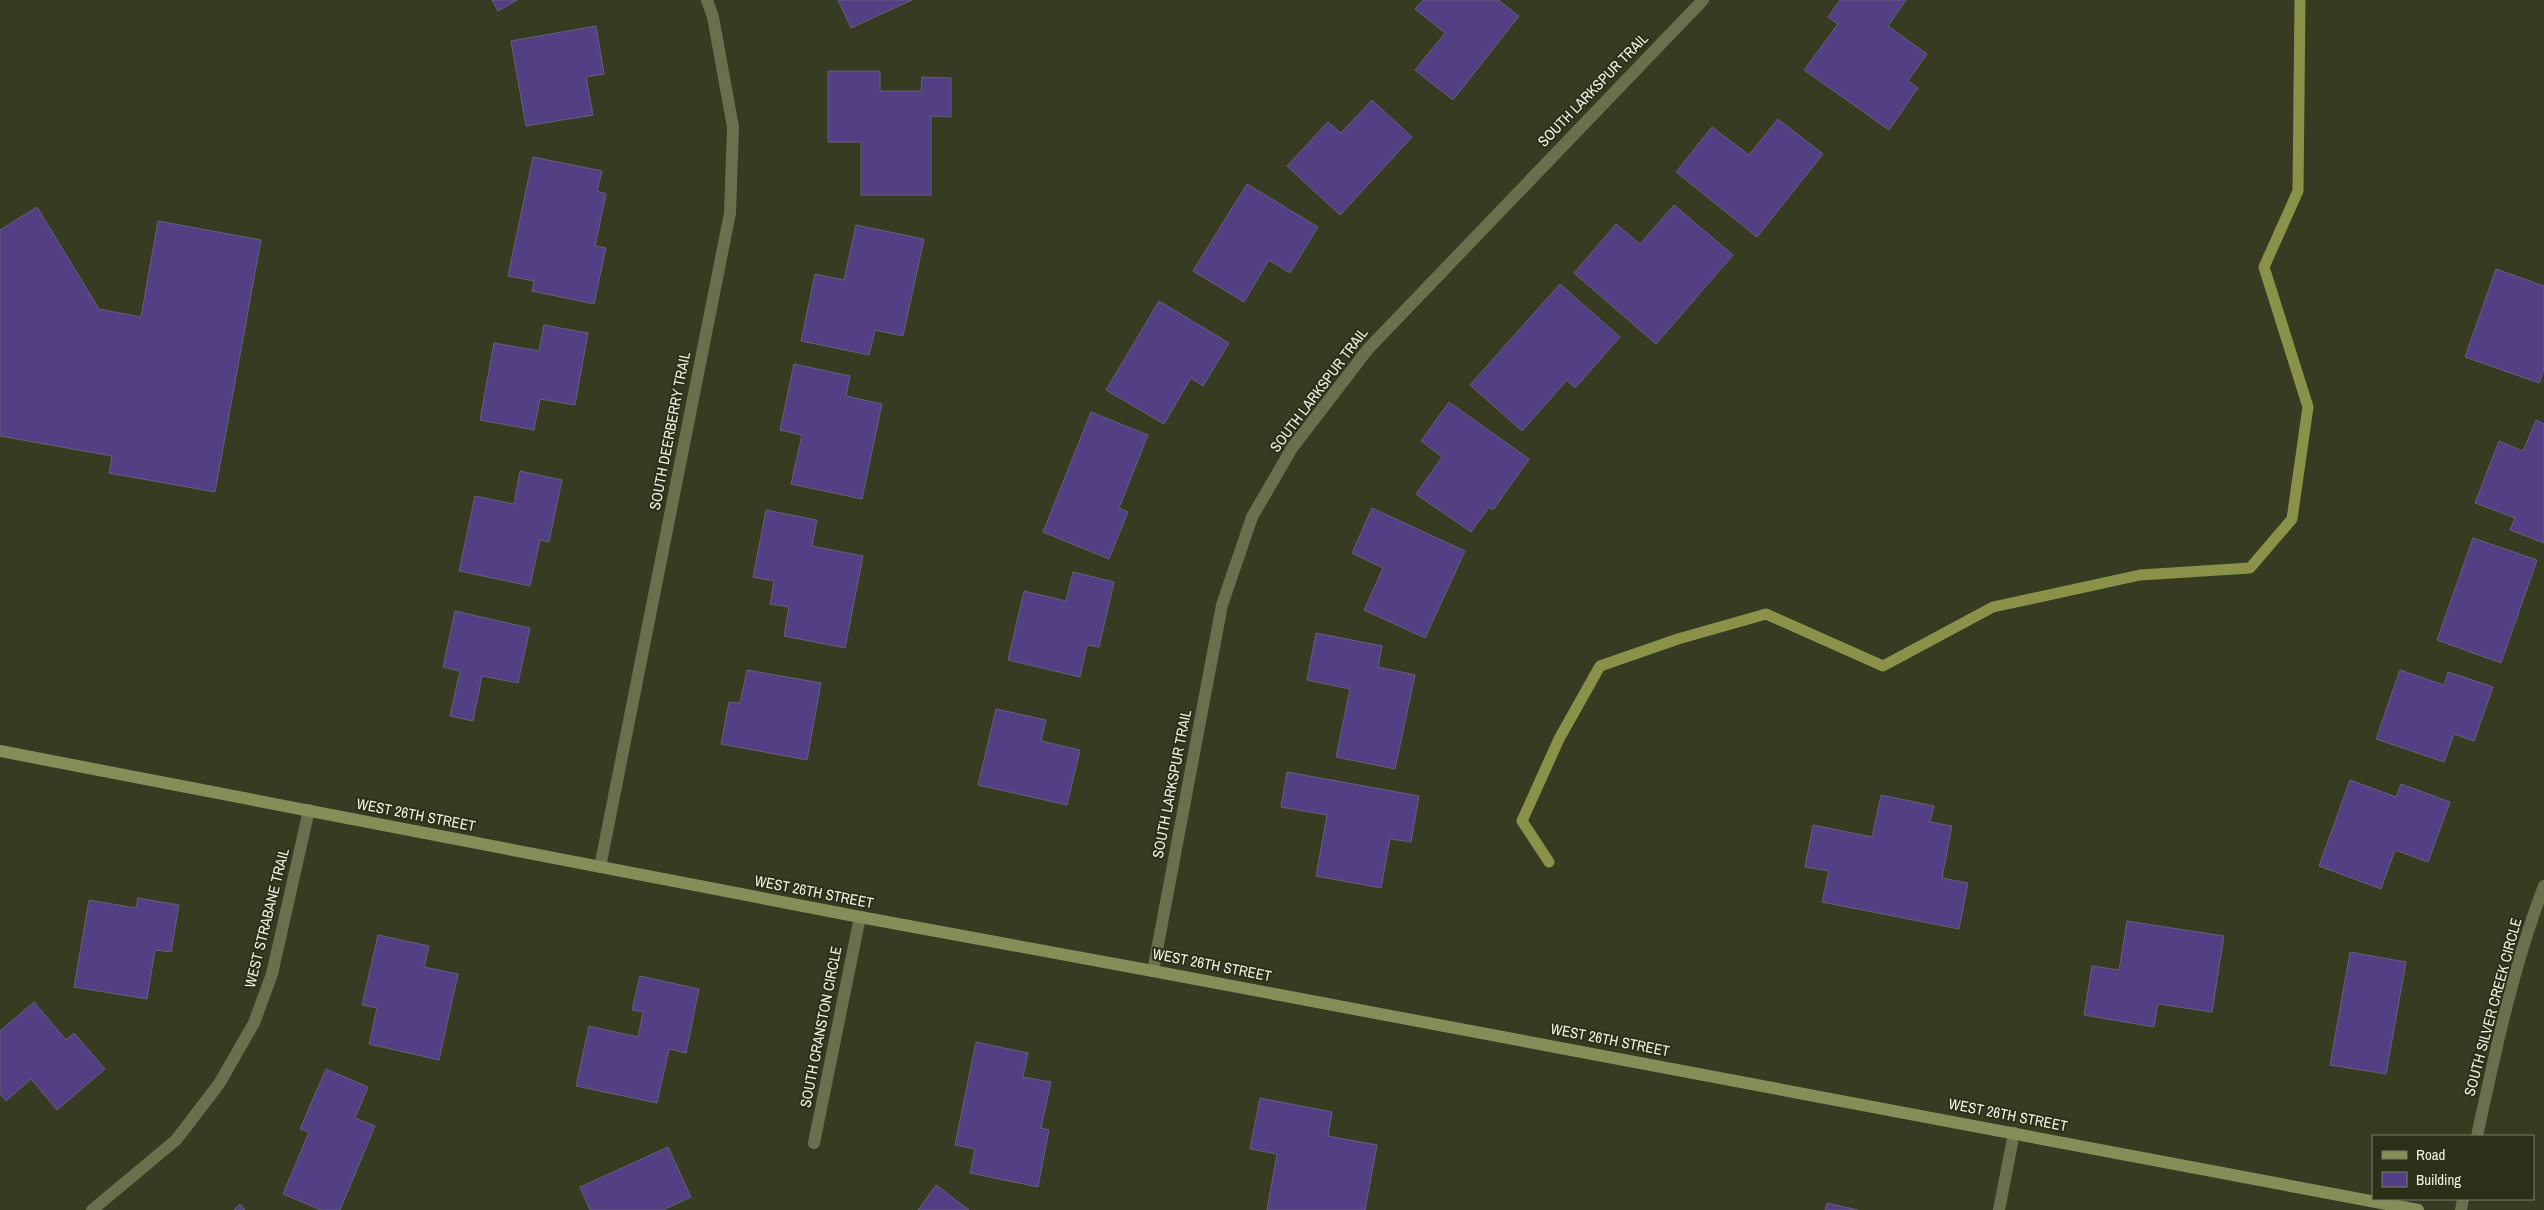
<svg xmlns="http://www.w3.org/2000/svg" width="2544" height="1210" viewBox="0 0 2544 1210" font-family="'Archivo Narrow',sans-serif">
	<rect width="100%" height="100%" fill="#363b22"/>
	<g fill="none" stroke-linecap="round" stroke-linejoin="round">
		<path stroke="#8a9249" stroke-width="11" d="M1549 862 1522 821 1559 739 1600 666 1678 639 1766 614 1883 666 1993 607 2140 575 2250 568 2292 519 2308 407 2264 267 2298 191 2300 0"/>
	</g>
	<path fill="#533f84" stroke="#66607a" d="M492 0H517L498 11Z
		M838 0H912L851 28Z
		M1423 0H1498L1519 16 1453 100 1415 70 1445 33 1415 9Z
		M1840 0H1906L1888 26 1927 54 1908 81 1918 88 1889 130 1804 70 1838 24 1828 17Z
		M596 26 604 74 586 77 593 115 526 126 511 41Z
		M828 71H880V91H921L922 77 951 78V117L931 116V195H861V142H828Z
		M1372 100 1412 137 1340 215 1287 166 1328 122 1341 133Z
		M1778 119 1823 154 1757 237 1676 172 1712 127 1749 155Z
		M533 157 602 171 597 191 606 194 595 246 606 248 594 304 532 291 534 281 508 276Z
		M1247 184 1318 227 1290 273 1269 260 1244 302 1193 271Z
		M1674 205 1733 255 1656 344 1574 273 1616 224 1640 244Z
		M37 207 99 309 141 317 158 221 261 240 215 492 109 473 112 456 0 436V230Z
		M856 225 924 239 903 336 875 330 869 355 801 341 815 274 844 280Z
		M2496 269 2544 286V369L2539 383 2465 357Z
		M1560 284 1620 337 1575 388 1567 380 1522 431 1470 385Z
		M1159 301 1229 343 1203 386 1191 378 1164 424 1106 390Z
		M544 325 588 333 575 405 540 399 534 430 480 420 494 343 539 351Z
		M794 364 850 376 846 396 882 404 862 499 791 484 802 435 780 430Z
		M1449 402 1529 459 1493 510 1489 507 1471 532 1416 494 1442 457 1421 441Z
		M1091 412 1148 435 1119 508 1128 512 1109 559 1043 532Z
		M2536 420 2544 424V543L2510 530 2515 518 2475 503 2499 441 2523 451Z
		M520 471 562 480 549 542 540 540 530 586 459 571 475 496 514 504Z
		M1372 508 1465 551 1425 638 1364 610 1383 568 1352 553Z
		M766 510 817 520 812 546 863 556 845 648 784 636 789 607 770 604 774 581 753 577Z
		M2473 538 2537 560 2501 663 2437 640Z
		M1073 572 1114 582 1099 647 1087 645 1080 677 1008 660 1024 591 1066 601Z
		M455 611 530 628 518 683 482 676 473 721 450 716 460 671 443 667Z
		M1316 633 1382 646 1378 667 1415 675 1395 769 1336 757 1350 689 1307 680Z
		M747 670 821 683 807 760 721 744 729 702 740 703Z
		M2400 670 2444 685 2448 672 2493 687 2474 741 2454 734 2444 762 2376 739Z
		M996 709 1046 720 1041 741 1080 750 1067 805 978 785Z
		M1287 772 1419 796 1411 842 1390 839 1381 888 1316 876 1327 815 1281 807Z
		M2350 780 2396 797 2401 784 2450 802 2428 862 2395 850 2381 889 2319 866Z
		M1881 795 1934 806 1930 822 1952 826 1942 878 1968 883 1959 929 1822 902 1829 871 1805 867 1813 825 1872 837Z
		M138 898 179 905 171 952 155 950 147 999 74 987 89 900 136 908Z
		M2127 921 2224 936 2212 1012 2158 1004 2154 1027 2084 1015 2092 966 2119 970Z
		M378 935 429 946 424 967 458 974 439 1060 369 1044 377 1008 362 1005Z
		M2350 952 2406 962 2386 1074 2330 1065Z
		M640 976 699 989 686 1053 669 1049 657 1103 576 1086 589 1026 638 1037 643 1012 632 1010Z
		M34 1002 66 1040 74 1033 105 1069 57 1110 31 1079 6 1101 0 1094V1031Z
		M976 1042 1028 1053 1023 1077 1051 1082 1041 1128 1049 1130 1038 1187 970 1173 975 1149 955 1145Z
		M326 1069 368 1087 355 1118 375 1126 340 1210H321L283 1194 309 1132 300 1129Z
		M1260 1098 1332 1112 1328 1136 1377 1145 1365 1210H1267L1277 1154 1250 1149Z
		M668 1147 691 1197 663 1210H590L580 1187Z
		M936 1185 969 1210H918Z
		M1827 1203 1858 1210H1825Z
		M240 1204 245 1210H234Z"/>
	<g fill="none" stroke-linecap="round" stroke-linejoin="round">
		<path stroke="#6a704e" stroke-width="12" d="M600 867 730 213 733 127 713 17 707 0
			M1153 971 1222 605 1252 517 1292 448 1368 349 1703 0
			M2477 1136C2495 1053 2513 967 2544 886
			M814 1143 860 917
			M92 1210 176 1140 219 1084 254 1023 272 974 309 810
			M1999 1210 2014 1133
			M2461 1210 2463 1199"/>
		<path stroke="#858e59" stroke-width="12" d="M0 751 860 917 1153 971 2418 1210"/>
	</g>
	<g text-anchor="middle" stroke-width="4" stroke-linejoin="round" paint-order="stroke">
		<g font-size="15" fill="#eef1e2" stroke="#2c3018">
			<text transform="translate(1593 90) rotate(-46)" y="5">SOUTH LARKSPUR TRAIL</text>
			<text transform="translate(1319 390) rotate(-53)" y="5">SOUTH LARKSPUR TRAIL</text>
			<text transform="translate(670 431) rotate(-79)" y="5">SOUTH DEERBERRY TRAIL</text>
			<text transform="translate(1172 784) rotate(-79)" y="5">SOUTH LARKSPUR TRAIL</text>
			<text transform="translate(416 815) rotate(11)" y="5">WEST 26TH STREET</text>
			<text transform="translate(814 892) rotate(11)" y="5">WEST 26TH STREET</text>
			<text transform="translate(267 918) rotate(-76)" y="5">WEST STRABANE TRAIL</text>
			<text transform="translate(1212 965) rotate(11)" y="5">WEST 26TH STREET</text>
			<text transform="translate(2493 1007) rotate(-75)" y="5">SOUTH SILVER CREEK CIRCLE</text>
			<text transform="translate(821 1027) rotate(-79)" y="5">SOUTH CRANSTON CIRCLE</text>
			<text transform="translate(1610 1040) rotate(11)" y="5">WEST 26TH STREET</text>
			<text transform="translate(2008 1115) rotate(11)" y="5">WEST 26TH STREET</text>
		</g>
	</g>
	<rect x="2372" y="1135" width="162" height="65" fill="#2c3018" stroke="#7a7d69"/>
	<rect x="2382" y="1151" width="25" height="8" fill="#858e59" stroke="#7a7d69"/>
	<text x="2416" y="1160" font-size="15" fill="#eef1e2">Road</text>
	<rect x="2382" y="1172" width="25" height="15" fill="#533f84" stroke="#7a7d69"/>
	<text x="2416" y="1185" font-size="15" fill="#eef1e2">Building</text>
</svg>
